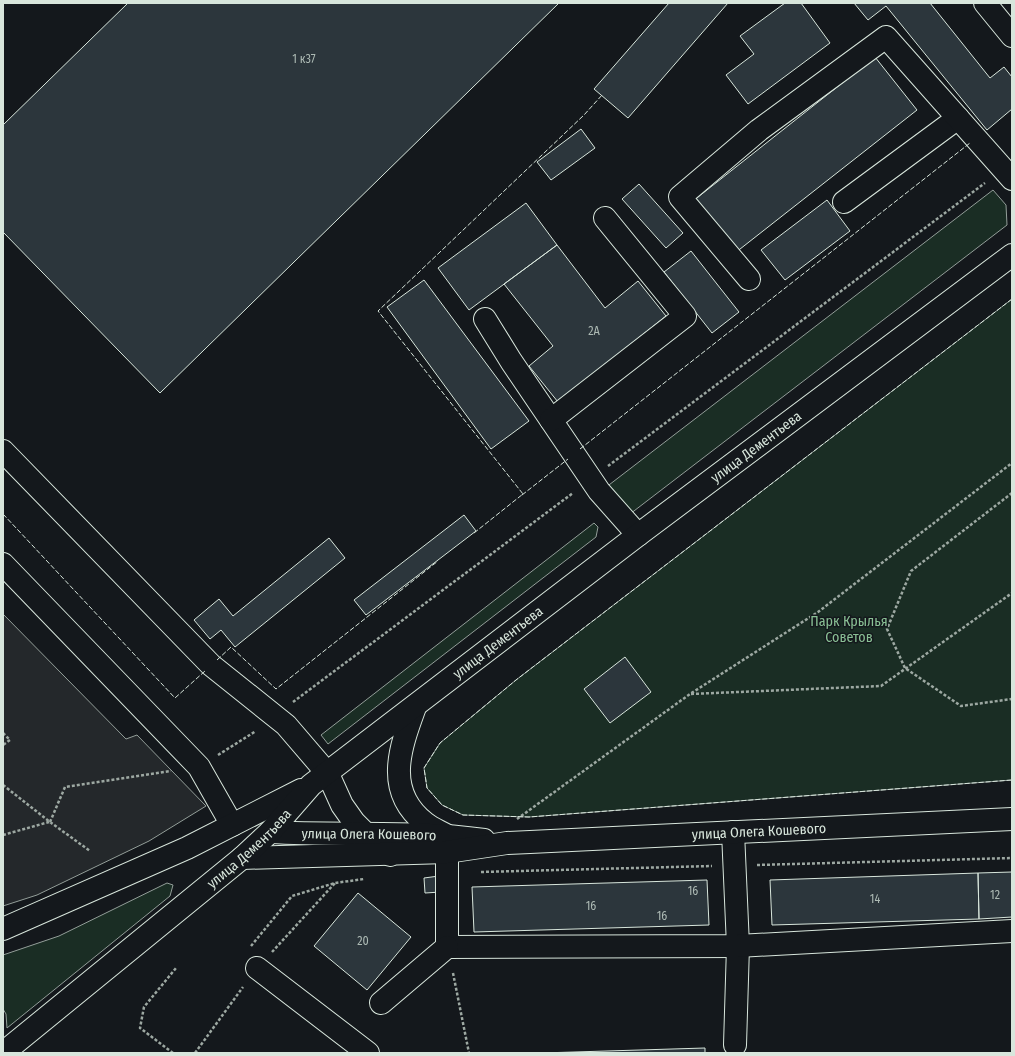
<svg xmlns="http://www.w3.org/2000/svg" width="1015" height="1056" viewBox="0 0 1015 1056" font-family="'Fira Sans Condensed',sans-serif">
	<rect width="100%" height="100%" fill="#14181c"/>
	<path fill="#1a2d24" stroke="#939e99" d="M993 190 1006 205 1007 225 630 514 605 488Z
		M1012 299V780L529 817 463 815 442 805 427 788 424 768 440 743 516 680Z
		M594 523 598 527 596 537 328 744 321 735Z
		M167 883 173 885 170 896 7 1028 6 1014 3 1009V955L59 936Z"/>
	<path fill="#24282b" stroke="#939e99" d="M3 614 126 739 137 735 206 806 149 841 37 895 3 906Z"/>
	<path fill="#2c363c" stroke="#d8e6dc" d="M128 3H559L160 393 3 232V125Z
		M669 3H728L628 118 594 89Z
		M785 3H801L830 43 748 104 726 75 754 54 740 36Z
		M854 3H930L990 78 1004 67 1012 77V109L987 130 886 6 868 20Z
		M875 57 917 110 735 253 693 201Z
		M581 129 595 148 551 180 537 162Z
		M639 184 683 233 666 248 622 199Z
		M827 200 850 231 785 280 761 250Z
		M526 203 557 245 469 310 438 268Z
		M557 245 605 308 638 281 666 316 558 402 529 366 553 346 504 284Z
		M691 251 739 312 712 333 664 272Z
		M424 280 529 421 491 449 387 307Z
		M464 515 476 531 366 615 354 600Z
		M329 538 345 558 235 647 221 630 210 639 194 620 219 599 233 616Z
		M625 657 651 692 610 723 584 689Z
		M1012 872V917L979 919 978 873Z
		M978 873 979 919 772 925 770 880Z
		M439 876 441 892 425 893 424 878Z
		M707 880 709 925 474 932 472 887Z
		M358 893 411 937 367 990 314 946Z
		M705 1048V1053H541Z"/>
	<g fill="none" stroke-linecap="round" stroke-linejoin="round">
		<g stroke="#d8e6dc" stroke-width="24">
			<g id="minor">
				<path d="M985 3 1012 36"/>
				<path d="M844 202 958 118"/>
				<path d="M749 279 680 197 759 130 886 37 1012 179"/>
				<path d="M485 319 511 361 599 491 638 535"/>
				<path d="M551 420 685 316 605 218"/>
				<path d="M3 451 211 665 286 725 328 774 342 805 354 822 367 835 390 855"/>
				<path d="M3 564 199 767 232 825"/>
				<path d="M415 707C400 748 384 791 425 823 431 828 439 831 446 835"/>
				<path id="s1" d="M270 832C341 836 413 830 484 840"/>
				<path d="M733 832 738 946 735 1045"/>
				<path d="M447 852V947L738 946 1012 931"/>
				<path id="s2" d="M242 858 447 852 507 843 530 842 1012 819"/>
				<path d="M257 968 368 1053"/>
				<path d="M381 1003 447 947"/>
			</g>
		</g>
		<g stroke="#d8e6dc" stroke-width="24">
			<g id="major">
				<path d="M3 929 187 848 301 790"/>
				<path id="s3" d="M3 1053 242 858 270 832 311 785 638 535 1012 255"/>
			</g>
		</g>
		<path stroke="#9da8a2" stroke-width="2.5" stroke-dasharray="3 2" stroke-linecap="butt" d="M608 466 985 183
			M1012 493 911 571 887 629 905 668 961 706 1012 699
			M691 694 881 686 1012 593
			M293 702 573 493
			M3 733 10 740 3 745
			M218 755 256 731
			M3 785 50 822 90 851
			M517 819 690 694 818 612 1012 463
			M50 822 65 787 171 771
			M3 835 49 822
			M757 865 1012 858
			M481 872 712 866
			M251 946 292 896 335 883 364 879
			M272 952 335 883
			M453 973 469 1053
			M173 1053 140 1028 144 1007 176 968
			M195 1053 243 987"/>
		<use href="#minor" stroke="#14181c" stroke-width="22"/>
		<use href="#major" stroke="#14181c" stroke-width="22"/>
		<path stroke="#d8e6dc" stroke-width="1" stroke-dasharray="5 2" stroke-linecap="butt" d="M1012 299 516 680 440 743 424 768 427 788 442 805 463 815 529 817 1012 780
			M580 449 970 143
			M522 495 568 459
			M3 514 175 698 205 671
			M474 533 523 494 378 311 584 115 603 94
			M217 660 231 647 276 689 438 561"/>
	</g>
	<g text-anchor="middle" stroke-width="3" stroke-linejoin="round" paint-order="stroke">
		<g font-size="12" fill="#adbab4">
			<text x="304" y="63">1 к37</text>
			<text x="594" y="335">2А</text>
			<text x="693" y="895">16</text>
			<text x="995" y="899">12</text>
			<text x="875" y="903">14</text>
			<text x="591" y="910">16</text>
			<text x="662" y="920">16</text>
			<text x="363" y="945">20</text>
		</g>
		<g font-size="14" fill="#d8e6dc" stroke="#14181c">
			<text dy="5" stroke="none"><textPath href="#s3" startOffset="968">улица Дементьева</textPath></text>
			<text dy="5" stroke="none"><textPath href="#s3" startOffset="644">улица Дементьева</textPath></text>
			<text dy="5" stroke="none"><textPath href="#s2" startOffset="518">улица Олега Кошевого</textPath></text>
			<text dy="5" stroke="none"><textPath href="#s1" startOffset="99">улица Олега Кошевого</textPath></text>
			<text dy="5" stroke="none"><textPath href="#s3" startOffset="320">улица Дементьева</textPath></text>
		</g>
		<g font-size="14" fill="#8ac095" stroke="#14181c">
			<text x="849" y="626">Парк Крылья<tspan x="849" dy="16">Советов</tspan></text>
		</g>
	</g>
	<rect width="1015" height="1056" fill="none" stroke="#d8e6dc" stroke-width="8"/>
</svg>
